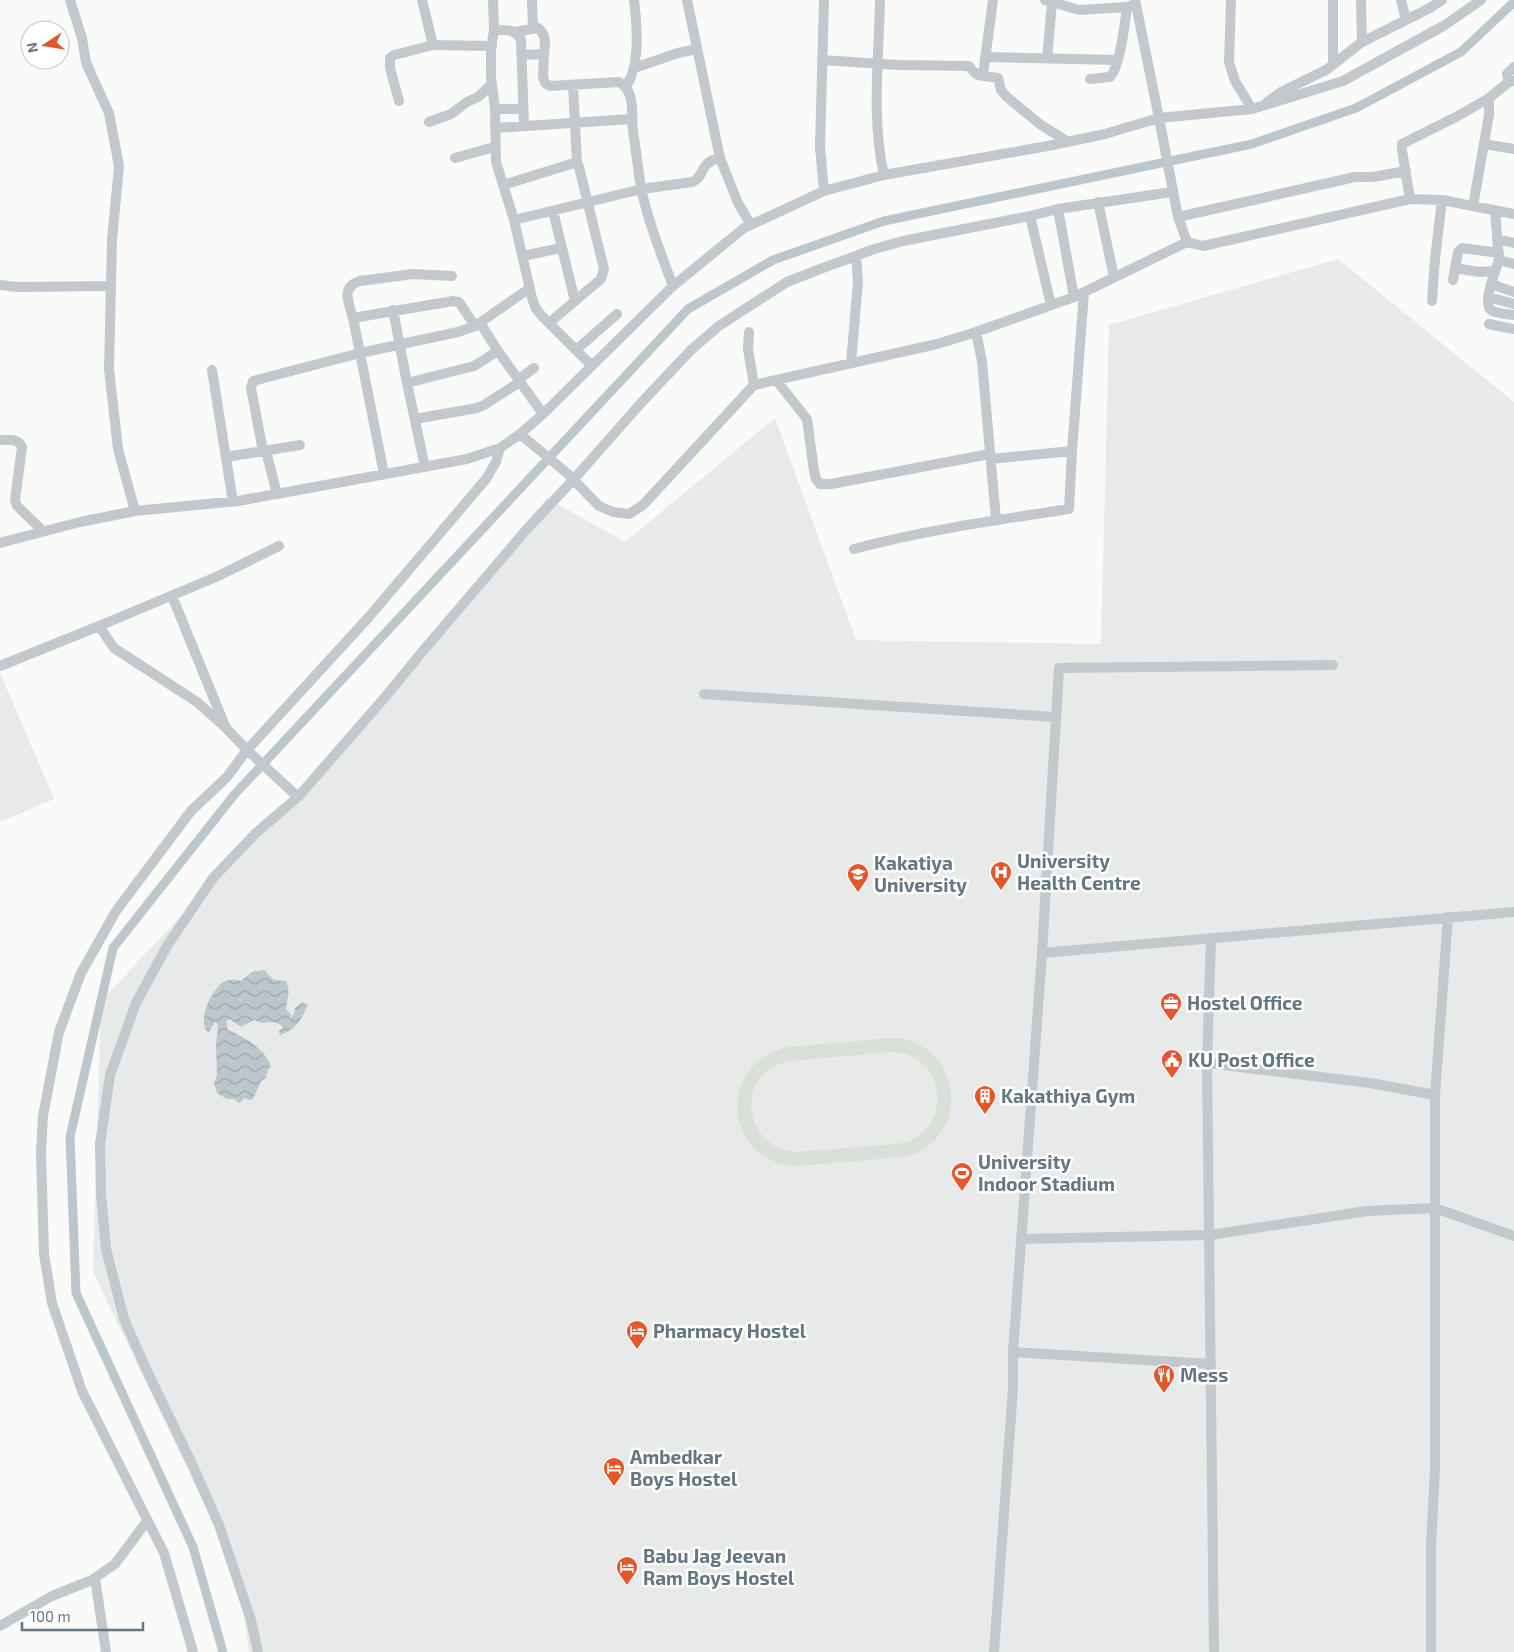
<svg xmlns="http://www.w3.org/2000/svg" width="1514" height="1652" viewBox="0 0 1514 1652" font-family="'Exo 2',sans-serif">
	<defs>
		<pattern id="water-waves" width="16" height="10" patternUnits="userSpaceOnUse" patternTransform="scale(1.25)"><rect width="16" height="10" fill="#bbc7cb"/><path d="M0 5q4-4 8 0t8 0" fill="none" stroke="#9ca6aa"/></pattern>
	</defs>
	<rect width="100%" height="100%" fill="#fafaf8"/>
	<path fill="#e8e9e9" d="M1338 259 1514 402V1652H249L237 1572 93 1272 101 1001 305 784 547 498 625 542 775 418 856 640 1101 644 1109 325Z
		M0 673 54 799 0 822Z"/>
	<path fill="#dadfd7" fill-rule="evenodd" d="M889 1038C963 1037 975 1141 903 1157L798 1166C723 1164 715 1061 789 1047ZM890 1052C949 1052 955 1135 897 1144L794 1152C739 1145 736 1069 791 1061Z"/>
	<path fill="url(#water-waves)" d="M264 970C275 981 270 979 286 981 291 992 287 999 286 1009L291 1014 289 1020 294 1013 295 1008 302 1002 308 1005C301 1020 296 1030 280 1035L279 1031 283 1028 281 1025 274 1022 262 1023 254 1020 241 1027 230 1019 226 1021 228 1030C246 1038 263 1047 271 1066L268 1069 266 1078 261 1081 253 1099 250 1100 244 1098 241 1102 238 1103 235 1099H227L217 1093 214 1083 217 1075 216 1045 218 1026 216 1021 208 1033C197 1020 210 993 222 983 227 979 235 979 241 981L252 972Z"/>
	<g fill="none" stroke-linecap="round" stroke-linejoin="round">
		<path stroke="#bbc7cb" stroke-width="9" d="M223 1652 193 1547 76 1293 70 1137 113 948 234 795 688 309 773 260 884 221 1252 144 1356 108 1461 52 1514 2"/>
		<path stroke="#c3c8cc" stroke-width="10" d="M70 0 82 38 86 62 91 74 109 113 119 166 112 240 109 369 118 449 135 511
			M422 0 433 45
			M493 0 494 30 491 48V77L495 109 496 162 514 220 532 298 536 309 542 316 591 365
			M532 0 533 29
			M687 0 720 158 738 203 751 225
			M824 0 820 147 824 191
			M880 0C879 58 871 118 884 175
			M1045 0 1079 10 1127 7
			M1135 0 1159 118 1252 109 1343 81 1445 25 1481 0
			M1231 0 1229 62 1235 81 1252 109
			M1333 0V64
			M1361 0 1362 42
			M1401 0 1406 20
			M494 30C505 30 515 28 521 40L524 126
			M515 32 538 28C547 35 545 44 544 54
			M521 55 544 54 543 76 545 83 550 86 619 82C636 91 631 114 633 131 636 150 638 169 641 188 648 221 661 254 673 286
			M985 57 1118 60
			M1047 58 1052 3
			M822 60 898 65 969 66 975 73 978 75 998 78 1001 90 1007 97 1041 125 1067 141
			M634 68 678 53 697 49
			M983 75 993 0
			M1090 79 1110 77C1120 67 1125 23 1127 7L1135 4
			M1509 82 1507 74 1514 67
			M573 85 577 163
			M626 86C641 66 637 24 634 0
			M399 101 390 68V58L394 55 433 45 492 46
			M1267 102 1281 92 1326 70 1362 42 1428 9 1442 0
			M495 109H523
			M429 122 451 114 467 102 478 97 492 84
			M495 128 631 119
			M1484 144 1514 149
			M455 158 494 147
			M503 185 571 164 577 163 579 167 604 269 601 279 549 323
			M1410 199 1402 150V144L1456 117 1489 98 1509 82 1514 81
			M1098 202 1114 277
			M1473 206 1489 115V98
			M1058 209 1074 297
			M1495 210 1499 260 1514 264
			M553 211 575 301
			M1178 217 1355 177H1373L1406 171
			M514 220 642 189 692 182C706 177 698 162 720 158
			M1497 239 1514 243
			M523 256 561 248
			M1499 260C1496 269 1482 303 1491 310 1496 314 1507 314 1514 315
			M1455 268 1479 272 1495 271
			M1453 280 1458 252 1462 248 1499 253
			M1491 284 1514 292
			M0 285 17 287 110 286
			M1488 297 1514 304
			M1432 301 1435 259 1442 200
			M1051 305 1030 216 1058 209 1172 192
			M393 310 407 383 425 467
			M353 318 453 301 459 302 475 326
			M480 323 498 351 543 414
			M1489 324 1514 329
			M749 332 748 349 754 385
			M976 332 982 361 996 520
			M576 350 617 314
			M851 363 858 282 856 256
			M212 370 233 502
			M518 380 534 368
			M776 380 807 419 814 471 816 479 820 484H831L990 454
			M407 383 474 366 498 351
			M415 419 477 408 484 405 520 382
			M520 434 568 474 599 506 613 512 629 514 643 505 754 385 937 344 976 332 1074 297 1187 242
			M0 440C9 440 18 438 22 447L15 500 17 506 43 531
			M263 451 251 388 253 381 360 353 458 332 475 326 530 288
			M266 451 277 494
			M226 457 300 445
			M991 459 1072 451
			M384 474 353 318C349 303 340 287 360 281L413 274 452 276
			M0 543 80 522 135 511 238 501 467 459 500 448 520 434 543 414 673 286 744 228 824 191 884 175 1053 145 1105 134 1159 118 1178 217 1187 242 1203 246 1410 199 1442 200 1514 214
			M854 549C925 530 997 520 1069 509L1072 451 1084 292
			M172 596 225 726
			M99 626 216 577 279 546
			M0 666 99 626 114 648 197 702 225 727 247 750 298 797
			M704 694 1056 717
			M1211 938 1207 1063 1214 1652
			M1042 953 1514 912
			M1207 1063 1370 1083 1435 1095
			M1021 1239 1210 1235 1367 1211 1435 1208 1514 1236
			M1013 1352 1211 1364
			M95 1578 106 1652
			M0 1626 52 1596 92 1580 115 1564 147 1521
			M193 1652 164 1553 82 1391 52 1303 44 1254 41 1153 43 1116 59 1032 81 973 116 911 191 811 227 777 247 750 368 618 486 479 496 462 500 448
			M258 1652 251 1620 219 1525 192 1464 147 1371 124 1319 106 1249 101 1194 100 1144 110 1075 136 1003 167 946 213 878 257 832 298 797 386 696 422 652 527 529 574 479 641 403 692 349 719 326 745 309 787 282 820 269 856 256 871 250 903 241 1030 216
			M994 1652 1013 1388V1352L1042 953 1059 668 1333 665
			M1431 1652V1547L1435 1468V1095L1448 917"/>
	</g>
	<defs>
		<g id="hospital-pin" transform="scale(1.125)"><path d="M0 17L-7.5 6A9.5 9.5 0 1 1 7.5 6Z" fill="#e4572e" stroke="#fff"/><path d="M-5-5h3v3.5h4V-5h3V5h-3V1.5h-4V5h-3Z" fill="#fff"/></g>
		<g id="university-pin" transform="scale(1.125)"><path d="M0 17L-7.5 6A9.5 9.5 0 1 1 7.5 6Z" fill="#e4572e" stroke="#fff"/><path d="M0-5L7-2L0 1L-7-2ZM-4 1L0 2.5L4 1V4Q0 6-4 4Z" fill="#fff"/></g>
		<g id="office-pin" transform="scale(1.125)"><path d="M0 17L-7.5 6A9.5 9.5 0 1 1 7.5 6Z" fill="#e4572e" stroke="#fff"/><path d="M-6-3h4V-5.5h4V-3h4V5H-6ZM-1-4.5V-3h2v-1.5ZM-6 0V1H6V0Z" fill="#fff"/></g>
		<g id="civic-pin" transform="scale(1.125)"><path d="M0 17L-7.5 6A9.5 9.5 0 1 1 7.5 6Z" fill="#e4572e" stroke="#fff"/><path d="M-.6-6.5H3V-4.5H.6V-3L4-1V1h2V6H-6V1h2V-1L-.6-3ZM-1.2 2.5V6h2.4V2.5Z" fill="#fff"/></g>
		<g id="building-pin" transform="scale(1.125)"><path d="M0 17L-7.5 6A9.5 9.5 0 1 1 7.5 6Z" fill="#e4572e" stroke="#fff"/><path d="M-4-6H4V6H1V3H-1V6H-4ZM-2.5-4.3h1.7v1.8h-1.7ZM.8-4.3h1.7v1.8H.8ZM-2.5-1h1.7V.8h-1.7ZM.8-1h1.7V.8H.8Z" fill="#fff"/></g>
		<g id="stadium-pin" transform="scale(1.125)"><path d="M0 17L-7.5 6A9.5 9.5 0 1 1 7.5 6Z" fill="#e4572e" stroke="#fff"/><path d="M0-5a6.5 5 0 1 0 0 10a6.5 5 0 1 0 0-10ZM-3.5-1.8h7v3.6h-7Z" fill="#fff"/></g>
		<g id="hotel-pin" transform="scale(1.125)"><path d="M0 17L-7.5 6A9.5 9.5 0 1 1 7.5 6Z" fill="#e4572e" stroke="#fff"/><path d="M-6-4.5h1.5V1H6V5H4.5V3h-9V5H-6ZM-4 0a1.8 1.8 0 1 1 3.6 0ZM.5 0V-2.5h3Q6-2.5 6 0Z" fill="#fff"/></g>
		<g id="restaurant-pin" transform="scale(1.125)"><path d="M0 17L-7.5 6A9.5 9.5 0 1 1 7.5 6Z" fill="#e4572e" stroke="#fff"/><path d="M-5-6h1v4h1v-4h1v4h1v-4h1v5L-1.5 .5V6h-2V.5L-5-1ZM5-6V6H3V1.5H1.5Q1.5-4 5-6Z" fill="#fff"/></g>
	</defs>
	<g fill-rule="evenodd">
		<use href="#hospital-pin" x="1001" y="872"/>
		<use href="#university-pin" x="858" y="874"/>
		<use href="#office-pin" x="1171" y="1003"/>
		<use href="#civic-pin" x="1172" y="1060"/>
		<use href="#building-pin" x="985" y="1096"/>
		<use href="#stadium-pin" x="962" y="1173"/>
		<use href="#hotel-pin" x="637" y="1331"/>
		<use href="#restaurant-pin" x="1164" y="1375"/>
		<use href="#hotel-pin" x="614" y="1468"/>
		<use href="#hotel-pin" x="627" y="1567"/>
	</g>
	<g text-anchor="middle" stroke-width="5" stroke-linejoin="round" paint-order="stroke">
		<g font-size="19" font-weight="bold" fill="#657683" stroke="#fff" text-anchor="start">
			<text x="1017" y="868">University<tspan x="1017" dy="22">Health Centre</tspan></text>
			<text x="874" y="870">Kakatiya<tspan x="874" dy="22">University</tspan></text>
			<text x="1187" y="1010">Hostel Office</text>
			<text x="1188" y="1067">KU Post Office</text>
			<text x="1001" y="1103">Kakathiya Gym</text>
			<text x="978" y="1169">University<tspan x="978" dy="22">Indoor Stadium</tspan></text>
			<text x="653" y="1338">Pharmacy Hostel</text>
			<text x="1180" y="1382">Mess</text>
			<text x="630" y="1464">Ambedkar<tspan x="630" dy="22">Boys Hostel</tspan></text>
			<text x="643" y="1563">Babu Jag Jeevan<tspan x="643" dy="22">Ram Boys Hostel</tspan></text>
		</g>
	</g>
	<g transform="translate(45 45) rotate(258)"><circle r="24" fill="#ffffff" stroke="#c1c8cd"/>
	<path d="M0-4L9 19L0 12L-9 19Z" fill="#e4572e"/>
	<text y="-8" font-size="14" font-weight="bold" text-anchor="middle" fill="#657683">N</text>
	</g>
	<path d="M22 1622v8h121v-8" fill="none" stroke="#657683" stroke-width="2.5"/>
	<text x="30" y="1622" font-size="15" fill="#657683" stroke="#ffffff" stroke-width="4" paint-order="stroke">100 m</text>
</svg>
